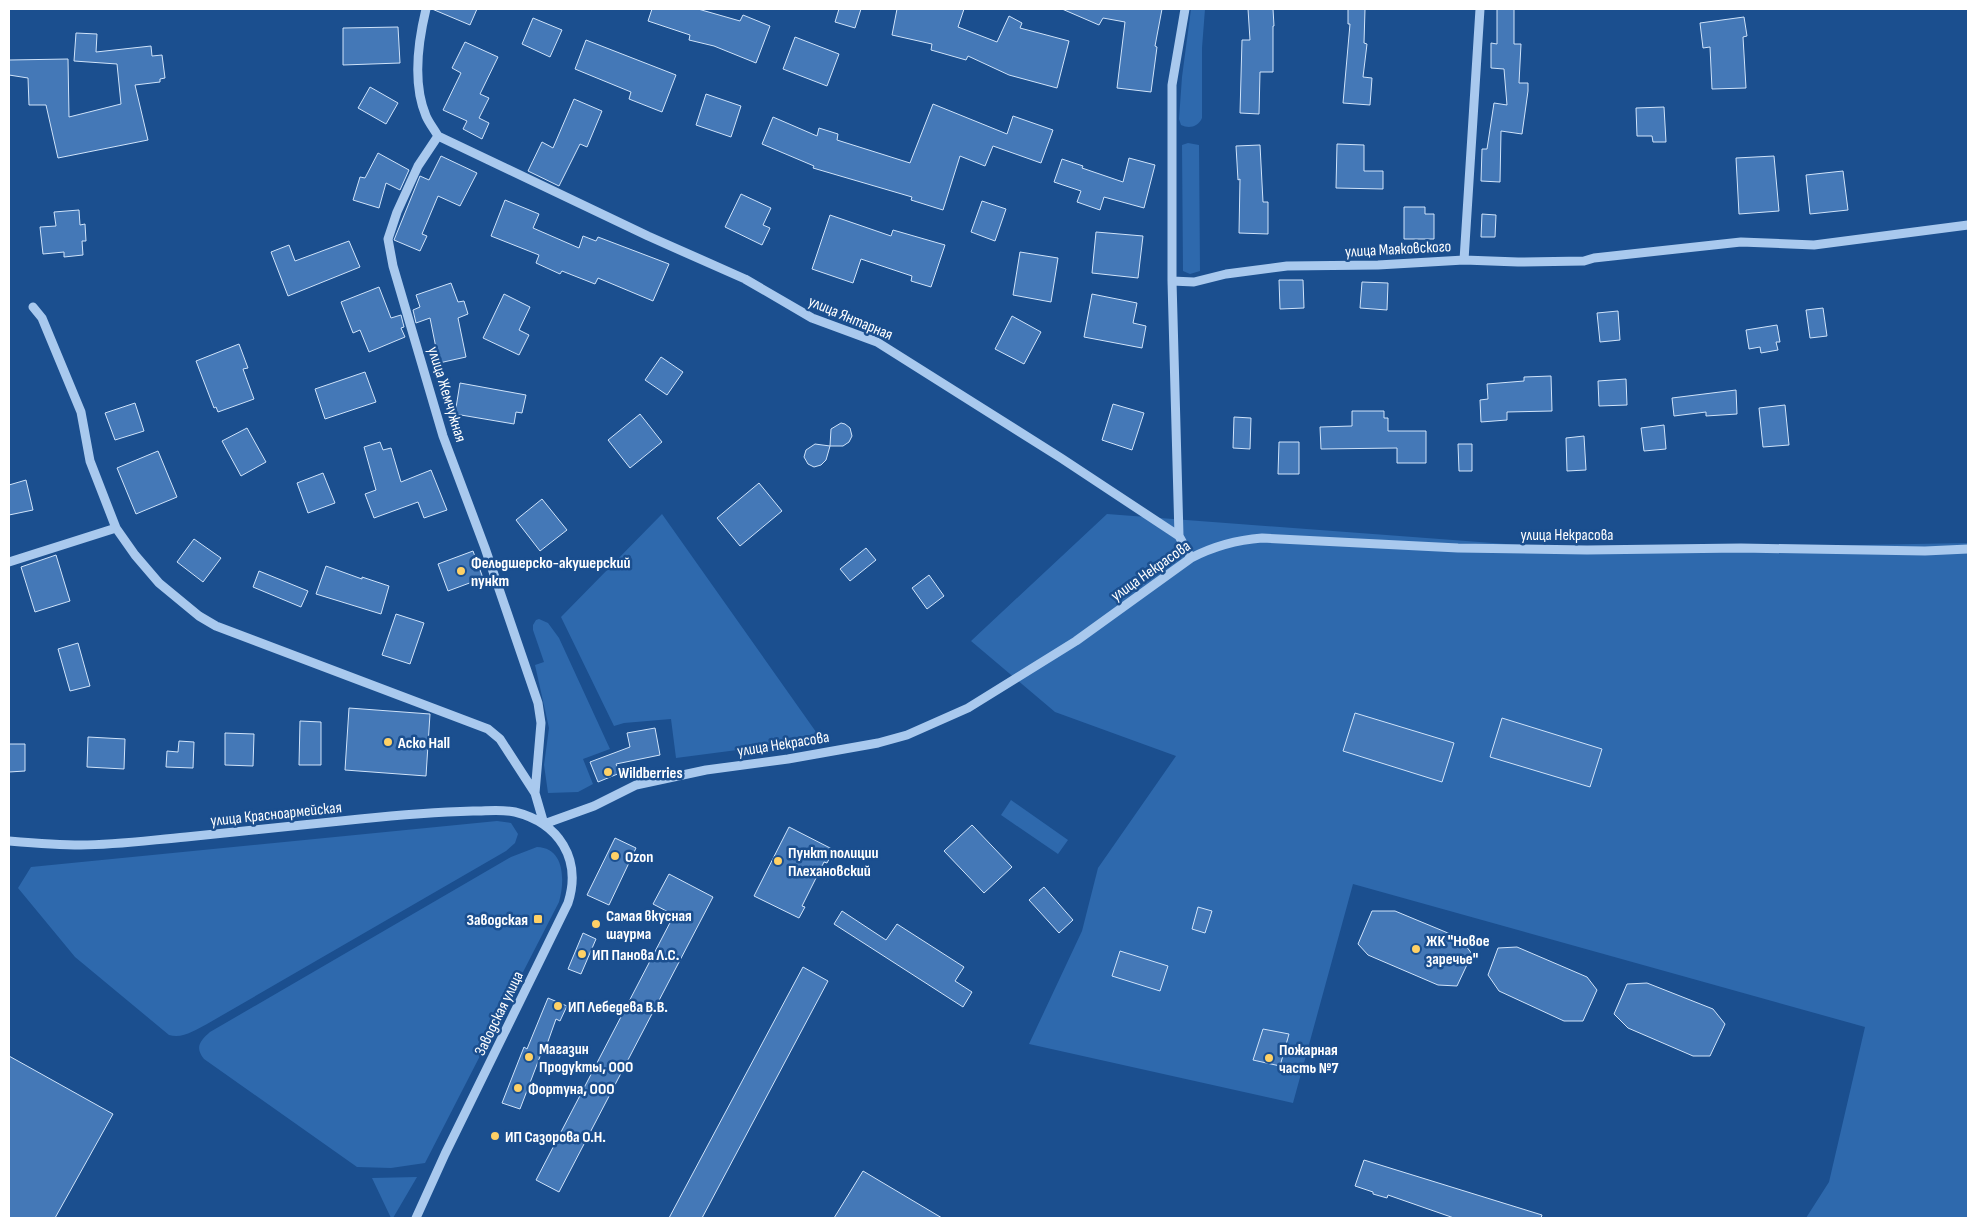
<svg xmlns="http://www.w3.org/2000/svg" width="1977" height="1227" viewBox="0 0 1977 1227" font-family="'Sofia Sans Condensed',sans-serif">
	<rect width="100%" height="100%" fill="#1b4f8f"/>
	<path fill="#2e69ad" d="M1191 9H1205L1202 48V118C1198 127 1189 129 1181 125L1179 119 1182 77Z
		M1188 143 1199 145 1200 271 1190 274 1183 271 1182 145Z
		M662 514 821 739 676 758 671 719 624 723 614 726 561 617Z
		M1107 514 1587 550 1968 543V1218H1806L1829 1182 1865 1027 1353 884 1293 1103 1029 1044 1082 931 1098 868 1176 756 1055 712 971 641Z
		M539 619 548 623 559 638 610 749 583 759 593 784 578 792 548 793 544 765 549 728 535 665 544 662 533 630V625L536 620Z
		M1011 800 1068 840 1058 854 1001 815Z
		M497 821 511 823 518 834 515 843 506 851 207 1024C195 1030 183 1039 169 1035L75 957 18 888 31 867Z
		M537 847C565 848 565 881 559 902L425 1163 391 1168 357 1167 204 1059C194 1047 201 1040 210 1032L511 857Z
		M417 1177 393 1218H391L372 1178Z"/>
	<path fill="#4478b7" stroke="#cfe3fa" d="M432 9H477L470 25Z
		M652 9H698L740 21 743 15 770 26 756 63 714 46 689 40 690 35 648 21Z
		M839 9H861L855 28 835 22Z
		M897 9H964L958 27 997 42 1009 16 1022 23 1020 28 1069 41 1057 88 1009 75 968 56 966 60 931 50 932 44 892 35Z
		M1062 9H1162L1155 46 1157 47 1151 92 1117 88 1125 22 1103 18 1099 25Z
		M1248 9H1273L1274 26H1273V72H1260L1259 114 1240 113 1242 40H1250Z
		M1348 9H1365L1364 43 1367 44 1363 77 1372 78 1370 105 1343 103 1350 24H1348Z
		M1497 9H1514V44H1521L1519 83H1528V91L1522 134 1501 131 1500 182 1481 181 1482 149H1487L1494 103 1507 105 1504 69 1491 68V43L1497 44Z
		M1744 17 1747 36 1743 37 1746 88 1712 89 1710 47 1703 48 1700 23Z
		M533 18 562 30 550 57 522 44Z
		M398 27 400 63 343 65V28Z
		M76 33 97 34 96 52 151 46 152 56 162 55 165 78 160 79V82L135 85 148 140 58 158 46 105H29L28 78 9 75V60L68 59 69 117 121 104 117 64 74 61Z
		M795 37 839 54 827 86 783 69Z
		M586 40 676 75 662 112 629 99 631 92 575 69Z
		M465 42 498 57 480 94 489 98 479 118 489 123 482 139 463 129 467 121 443 110 461 73 452 68Z
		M370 87 398 103 386 124 358 108Z
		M706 94 741 106 731 137 696 125Z
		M574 99 602 111 587 147 580 144 559 186 528 171 542 142 553 148Z
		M933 104 1007 134 1013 116 1053 130 1041 163 993 146 985 166 960 156 943 210 911 200 912 197 813 168 814 166 762 144 773 117 817 136 819 128 838 134 837 140 910 163Z
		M1664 107 1666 142H1653L1652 136H1637L1636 108Z
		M1337 144 1364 145V171H1383V189L1336 188Z
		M1260 145 1263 202H1268V234L1239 233 1240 179 1238 180 1236 146Z
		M378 153 409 170 400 190 386 183 379 208 353 200 360 177 365 178Z
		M441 156 477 173 460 206 438 196 422 234 427 236 420 251 394 240 420 176 429 180Z
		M1774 156 1779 211 1739 214 1736 158Z
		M1129 158 1155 165 1144 208 1104 197 1100 210 1077 202 1081 191 1054 182 1062 159 1083 166 1082 168 1123 182Z
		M1843 171 1848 210 1810 214 1806 175Z
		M741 194 771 208 763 225 770 228 762 245 725 227Z
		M505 200 539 214 533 228 579 248 583 236 596 241 598 237 669 264 653 301 598 278 595 284 562 271 560 274 536 263 539 255 491 236Z
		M982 201 1006 209 995 241 971 232Z
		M1404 207H1425V214H1434V239H1404Z
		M79 210 80 225 85 224 86 241H82L83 255 64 257V252L43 254 40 227 56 226 54 212Z
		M1482 214 1496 215 1495 237H1481Z
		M830 215 891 236 893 230 945 245 931 287 911 281 912 276 861 259 853 283 812 269Z
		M1096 232 1143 236 1138 278 1092 273Z
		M349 241 360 267 288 296 271 252 289 245 295 261Z
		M1020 252 1058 258 1051 302 1013 295Z
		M1279 280H1303L1304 308 1280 309Z
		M1362 282 1388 283 1387 310 1360 308Z
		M451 283 458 302 464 301 468 314 458 318 466 357 439 363 430 318 416 323 413 310 420 307 416 295Z
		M379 287 391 318 401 315 404 327 401 328 405 337 369 352 360 330 353 333 341 302Z
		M504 294 530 307 519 330 529 335 519 355 483 338Z
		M1092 294 1137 303 1133 323 1146 326 1142 348 1084 337Z
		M1823 308 1827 336 1810 338 1806 310Z
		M1618 311 1620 340 1600 342 1597 313Z
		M1012 316 1041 332 1024 364 995 349Z
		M1777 325 1780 342H1776L1778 350 1761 353 1760 347 1749 349 1746 330Z
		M239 344 248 368 243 369 254 399 218 412 216 407 214 408 196 361Z
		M661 357 683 372 667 395 645 380Z
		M365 372 376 402 325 419 315 389Z
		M1551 376 1552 411 1507 412V420L1481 422 1480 400 1488 399 1487 384 1524 381V377Z
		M1626 379 1627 405 1599 406 1598 381Z
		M460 383 526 395 522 413 516 412 514 424 455 414Z
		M1736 390 1737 414 1706 416V412L1674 416 1672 398Z
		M135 403 144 431 115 440 105 413Z
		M1113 404 1144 413 1132 450 1102 440Z
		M1785 405 1789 445 1763 447 1759 408Z
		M1352 411H1384V418H1388V431H1426V463H1397V448L1321 449 1320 427 1352 426Z
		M640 414 662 442 630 468 608 440Z
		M1234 417 1251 418 1250 449 1233 448Z
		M841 423 845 424 850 428 852 436 849 442 843 446H830L826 460 821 465 814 467 808 464 804 457 806 450 815 444 830 446 831 429Z
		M1664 425 1666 449 1644 451 1641 428Z
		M247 428 266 462 241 476 222 441Z
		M1584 436 1586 470 1567 471 1566 438Z
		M380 442 383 450 391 448 401 482 431 470 447 510 424 518 418 502 374 518 365 494 376 490 364 447Z
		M1279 442H1299V474H1278Z
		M1458 444H1472V471H1459Z
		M158 451 177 497 136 514 117 468Z
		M323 473 335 503 308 513 297 483Z
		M26 480 33 510 9 515V485Z
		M759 483 782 511 740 546 717 518Z
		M542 499 567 530 540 551 516 520Z
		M194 539 221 558 203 582 177 562Z
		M866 548 876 560 850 581 840 569Z
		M473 551 483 578 448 591 438 564Z
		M56 555 70 601 35 612 21 567Z
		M326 566 362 579V577L389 586 381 614 316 594Z
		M259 571 308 591 301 607 253 587Z
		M929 575 944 596 927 609 912 588Z
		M396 614 424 623 410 664 382 655Z
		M78 643 90 686 70 691 58 649Z
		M349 708 430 714 426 776 345 770Z
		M1355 713 1454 743 1442 782 1343 751Z
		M1502 718 1602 749 1590 787 1490 757Z
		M300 721 321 722V765H299Z
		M655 728 660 755 616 764 620 773 598 782 590 762 630 747 627 733Z
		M225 733 254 734 253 766 225 765Z
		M88 737 125 739 124 769 87 767Z
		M179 741 194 742 193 768 166 767 167 751 178 752Z
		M9 744H25V771L9 772Z
		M972 825 1012 867 984 893 944 851Z
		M789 827 834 850 827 863 824 862 802 906 805 907 799 918 754 896Z
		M615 838 636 848 609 905 587 895Z
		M669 874 713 897 559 1192 536 1180 674 915 653 904Z
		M1044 887 1073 920 1059 933 1029 900Z
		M1198 907 1212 911 1205 933 1192 929Z
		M842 911 886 940 897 924 964 967 955 981 972 992 963 1007 834 924Z
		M1372 911H1395L1460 938 1472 954 1457 986 1438 985 1368 955 1358 944Z
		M583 933 596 939 581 974 568 969Z
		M1517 947 1587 977 1597 990 1583 1021H1564L1499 991 1488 975 1498 948Z
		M1120 951 1168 966 1160 991 1112 976Z
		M803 967 828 981 702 1218H669Z
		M1647 983 1713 1009 1725 1024 1710 1056H1693L1628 1028 1614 1014 1627 984Z
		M548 998 567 1006 560 1021 556 1019 546 1047 544 1046 520 1109 502 1103 524 1047 527 1049Z
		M1263 1029 1289 1034 1280 1066 1253 1060Z
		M9 1056 113 1114 55 1218H9Z
		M1364 1160 1542 1215 1541 1218H1454L1388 1195 1387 1198 1373 1194V1192L1355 1186Z
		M863 1171 942 1218H834Z"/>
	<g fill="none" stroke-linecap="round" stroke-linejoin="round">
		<path stroke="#a9c9ee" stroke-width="9" d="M426 9C418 42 412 83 426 116 429 123 434 129 438 136
			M1185 9 1172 85V281L1179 536 1191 558
			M438 136 648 236 745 279 812 318 877 342 1061 458 1179 536
			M438 136 418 166 397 212 388 239 393 266 443 436 485 548 538 703 541 723 535 793
			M1464 260 1480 9
			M1172 281 1194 282 1226 274 1287 266 1378 265 1464 260 1518 262 1584 261 1594 258 1741 242 1814 245 1968 225
			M33 307 42 318 81 412 90 461 116 528 135 555 159 583 199 616 216 626 488 729 500 739 535 793 544 824
			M9 562 116 528
			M544 824 594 806 636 785 706 770 788 759 878 743 907 735 968 708 1076 641 1191 558C1214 546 1236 540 1262 538L1458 548 1587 550 1741 548 1925 551 1968 549
			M9 841C33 843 57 845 81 845 116 845 151 840 186 837 244 831 302 825 360 819 398 815 435 812 473 811 487 811 502 809 515 812 559 823 582 859 568 903L445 1154 416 1218"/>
	</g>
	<g fill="#ffd166" stroke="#1b4f8f" stroke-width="2">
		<circle cx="461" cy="571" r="5"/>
		<circle cx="388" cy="742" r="5"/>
		<circle cx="608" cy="772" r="5"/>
		<circle cx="615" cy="856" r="5"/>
		<circle cx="778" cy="861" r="5"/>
		<rect x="533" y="914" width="10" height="10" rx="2.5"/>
		<circle cx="596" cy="924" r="5"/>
		<circle cx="1416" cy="949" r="5"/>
		<circle cx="582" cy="954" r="5"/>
		<circle cx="558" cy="1006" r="5"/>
		<circle cx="529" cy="1057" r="5"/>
		<circle cx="1269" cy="1058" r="5"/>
		<circle cx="518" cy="1088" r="5"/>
		<circle cx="495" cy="1136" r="5"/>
	</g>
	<g text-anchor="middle" stroke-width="5" stroke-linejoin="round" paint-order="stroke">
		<g font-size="16" fill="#fff" stroke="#1b4f8f">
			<text transform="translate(1398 248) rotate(-3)" y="6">улица Маяковского</text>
			<text transform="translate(851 317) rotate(23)" y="6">улица Янтарная</text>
			<text transform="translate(448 394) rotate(73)" y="6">улица Жемчужная</text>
			<text x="1567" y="540">улица Некрасова</text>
			<text transform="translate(1150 570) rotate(-35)" y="6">улица Некрасова</text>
			<text transform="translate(783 743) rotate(-9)" y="6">улица Некрасова</text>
			<text transform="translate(276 813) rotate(-6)" y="6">улица Красноармейская</text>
			<text transform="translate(498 1013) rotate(-64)" y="6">Заводская улица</text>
		</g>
		<g font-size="16" font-weight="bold" fill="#fff" stroke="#1b4f8f" text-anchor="start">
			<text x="471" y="568">Фельдшерско-акушерский<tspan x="471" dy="18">пункт</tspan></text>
			<text x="398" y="748">Аско Hall</text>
			<text x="618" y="778">Wildberries</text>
			<text x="788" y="858">Пункт полиции<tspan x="788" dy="18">Плехановский</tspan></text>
			<text x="625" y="862">Ozon</text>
			<text x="606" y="921">Самая вкусная<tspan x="606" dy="18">шаурма</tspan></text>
			<text x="528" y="925" text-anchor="end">Заводская</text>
			<text x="1426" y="946">ЖК "Новое<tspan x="1426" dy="18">заречье"</tspan></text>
			<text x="592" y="960">ИП Панова Л.С.</text>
			<text x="568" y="1012">ИП Лебедева В.В.</text>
			<text x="539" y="1054">Магазин<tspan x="539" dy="18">Продукты, ООО</tspan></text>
			<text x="1279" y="1055">Пожарная<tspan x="1279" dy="18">часть №7</tspan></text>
			<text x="528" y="1094">Фортуна, ООО</text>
			<text x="505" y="1142">ИП Сазорова О.Н.</text>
		</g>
	</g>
	<rect width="1977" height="1227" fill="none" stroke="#ffffff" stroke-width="20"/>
</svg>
